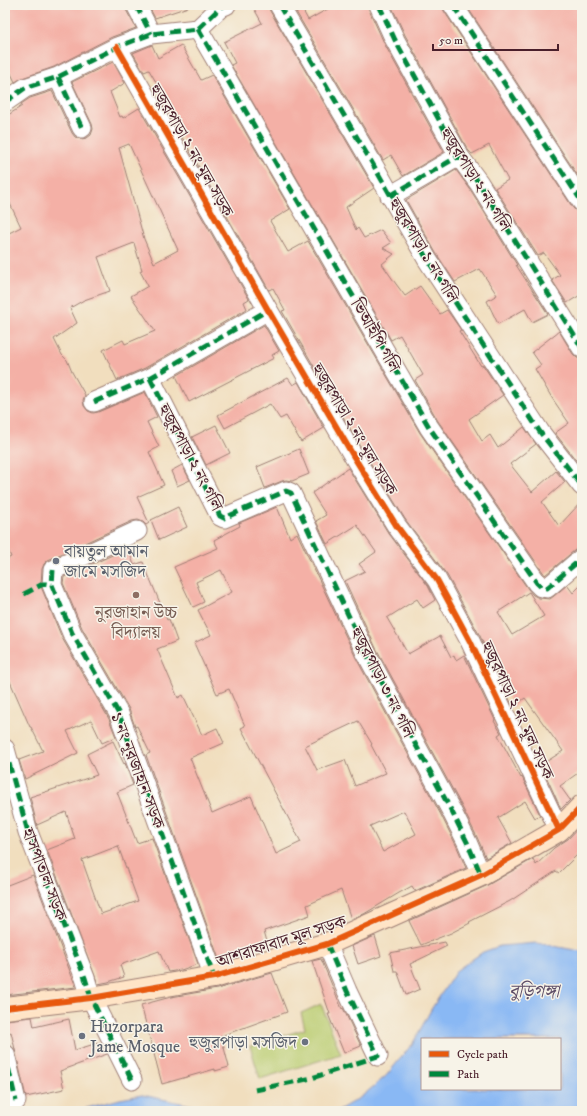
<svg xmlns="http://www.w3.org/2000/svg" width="587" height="1116" viewBox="0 0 587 1116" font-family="'IM FELL DW Pica','Noto Serif Bengali',serif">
	<rect width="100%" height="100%" fill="#f7f3e8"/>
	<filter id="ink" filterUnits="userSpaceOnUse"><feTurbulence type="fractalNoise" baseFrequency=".025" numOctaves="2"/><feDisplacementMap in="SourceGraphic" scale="8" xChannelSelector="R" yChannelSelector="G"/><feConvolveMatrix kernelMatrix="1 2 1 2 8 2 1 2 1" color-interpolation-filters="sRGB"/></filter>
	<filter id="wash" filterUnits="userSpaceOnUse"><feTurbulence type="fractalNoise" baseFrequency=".012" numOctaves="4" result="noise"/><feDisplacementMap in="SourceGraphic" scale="16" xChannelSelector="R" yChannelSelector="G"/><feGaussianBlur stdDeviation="0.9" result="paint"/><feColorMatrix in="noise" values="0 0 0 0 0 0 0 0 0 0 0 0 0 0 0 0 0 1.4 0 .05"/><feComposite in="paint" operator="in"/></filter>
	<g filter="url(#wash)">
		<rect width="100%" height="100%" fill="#f1debe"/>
		<path fill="#bacc6f" stroke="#82764d" d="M321 1004 341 1054 260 1079 250 1046 305 1029 301 1013Z"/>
		<path fill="#89b8f4" stroke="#6a6c90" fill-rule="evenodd" d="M537 943 580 951 582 949V1111H337L361 1097 386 1076 413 1043 432 1008 457 970 483 952 500 946ZM422 1039H560V1089H422Z
			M142 1095 220 1111H76L120 1099Z"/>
		<g id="blocks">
			<path fill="#f4b0a6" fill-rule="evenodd" d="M5 5H125L126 10 136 28 112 37 54 67 22 78 15 82 5 61Z
				M148 5H188V7L155 18Z
				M252 5H268L270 11 374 188 346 207 356 230 358 228 364 238 381 230 391 243 383 248 394 254 382 264 396 284 405 296 420 286 440 314 447 310 461 330 459 331 481 366 483 365 503 395 469 419 482 441 490 435 498 448 524 427 536 444 510 464 532 492 556 471 565 482 542 502 559 526 582 501V547L575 550 545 575 438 421 415 380 423 375 400 335 391 340 231 65 235 63 224 42 262 23Z
				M292 5H300L308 20 335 5H368L369 10 385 45 444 152 403 176 391 155 383 160Z
				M391 5H442L444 11 573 208 577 212 582 213V294L567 303 552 280 560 275 544 253 538 256 495 188 508 180 489 145 472 154 468 150 405 35Z
				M466 5H579L582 10V182Z
				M152 45 158 58 181 45 201 80 212 75 290 209 270 221 288 252 308 241 420 433 528 589 533 595 539 598 550 599 554 596 567 585 573 593 582 584V770L560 786 570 800 561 809 541 765 563 751 525 698 513 707 480 636 447 575 405 519 363 451 282 311 285 310 273 288 269 290 162 102 167 101 149 70 144 72 133 53ZM529 592 544 616 512 635 498 612Z
				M113 62 125 83 110 92 120 117 122 116 123 118 139 108 249 299 244 302 247 309 145 368 117 380 103 350 123 340 125 344 155 331 131 296 148 286 140 271 142 270 134 243 98 257 110 291 84 300 70 308 77 323 54 339 62 355 67 360 72 372 85 395 83 400 84 406 88 411 93 413 98 412 145 392 157 417 147 422 159 447 149 452 164 485 137 497 149 523 146 525 143 522 138 520 132 521 48 560 44 564 42 569 41 584 42 589 62 638 109 719 116 737 102 743 91 720 67 731 78 753 25 779 19 760 43 751 31 727H30L5 670V560L11 557 5 543V235L21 227 5 193V117L22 106 21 104 30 98 52 91 72 133 75 137 81 139 87 138 91 135 93 129 92 124 72 82ZM129 144 178 250 154 263 144 239 119 148Z
				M456 170 470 189 517 265H516L548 314 532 322 525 309 498 324 487 301 497 295 480 269 455 282 436 253 406 200Z
				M264 325 279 351 272 355 274 358 189 402 176 376Z
				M559 331 573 354 577 358 582 359V468L555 433 569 423 552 398 535 369 541 365 532 352Z
				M288 378 293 385 298 382 324 428 301 442 286 416 280 419 270 404 225 428 218 415Z
				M216 425 230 453 206 465 192 437Z
				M299 449 309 474 292 481 286 480 282 481 265 488 257 467Z
				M182 465 190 480 177 486 171 471Z
				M348 468 387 531 428 586 435 600 423 608 417 599 387 618 408 654 440 636 451 657 454 655 456 660 464 655 495 720 494 721 501 733 498 735 521 778 522 777 540 815 535 818 525 801 498 818 512 843 486 858 477 837 461 805 376 648 345 581 365 571 359 564 376 552 357 525 327 544 316 521 326 515 312 493Z
				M178 507 187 527 159 540 151 520Z
				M277 507 290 538 297 533 356 658 441 815 457 847 466 868 415 891 412 886 399 893 364 914 351 919 341 890 307 905 310 915 264 931 268 945 246 951 247 954 220 962 146 755 150 753 137 726 135 727 129 709 82 628 63 583 64 577 128 548 134 565 143 562 167 620 169 619 177 641 157 649 178 698 183 695 202 735 217 728 224 743 190 758 212 813 251 796 276 854 301 842 241 728 245 726 229 689 217 694 194 643 211 635 198 610 232 592 221 570 196 582 204 602 193 607 174 567 218 548 214 540 240 526 239 523ZM358 721 372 744 371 745 386 773 355 786 345 760 317 770 305 746ZM404 811 416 834 383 852 370 826Z
				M113 741 124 764 125 763 133 785 117 792 137 843 152 838 198 964 181 970 168 972 159 951 120 965 124 977 108 982 98 984 47 850 75 839 66 812 37 825 30 797 97 775 87 754ZM118 846 138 901 101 914 82 860Z
				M582 824V850L559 873 556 871 510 901 469 922 470 923 451 933 421 945 409 921 486 886 533 859 536 865 554 848 568 839Z
				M33 875 76 987 5 995V886Z
				M375 936 381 956 358 964 352 946Z
				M445 942 447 946 410 964 420 989 406 995 397 971H394L390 953Z
				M321 959 342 1009 343 1008 361 1046 344 1053 328 1014H330L312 961Z
				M272 973 287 1012 221 1036 229 1067 215 1071V1069L162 1084 141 1005 171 997 217 989Z
				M32 1017 34 1027 69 1019 75 1050 101 1042 107 1054 60 1071 64 1089 26 1097 11 1032 9 1033 6 1020Z"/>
		</g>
	</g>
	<g filter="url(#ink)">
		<use href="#blocks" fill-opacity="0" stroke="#9e7e74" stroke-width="1"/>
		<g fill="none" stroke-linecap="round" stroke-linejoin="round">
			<g stroke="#9e7e74" stroke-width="21">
				<path id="street" d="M136 5 151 34
					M279 5 375 168 427 259 540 432 582 486
					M379 5 395 40 459 156 479 183 582 348
					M453 5 582 202
					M198 29 429 427 537 583 541 587 547 588 582 558
					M117 47 268 310 354 457 396 525 437 580 470 641 559 830
					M58 77 82 128
					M5 102 25 88 58 77 117 47 151 34 198 29 221 7 226 5
					M390 196 459 156
					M150 378 220 516 224 518 286 491 291 493 366 653 451 810 467 842 481 875
					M94 402 150 378 268 310
					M137 531 53 570 52 585 72 633 119 714 214 977
					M5 749 28 832 85 978 91 998 132 1080
					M327 944 347 991 378 1056
					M5 1054 16 1101"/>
			</g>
			<g stroke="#9e7e74" stroke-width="24">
				<path id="secondary" d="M5 1008 91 998 214 977 327 944 481 875 559 830 582 806"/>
			</g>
			<use href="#street" stroke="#fff" stroke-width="19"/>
			<use href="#secondary" stroke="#ffe4c6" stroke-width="22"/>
			<path stroke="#00873e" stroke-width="5" stroke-dasharray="10 5" stroke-linecap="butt" d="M136 5 151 34
				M279 5 375 168 427 259 540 432 582 486
				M379 5 395 40 459 156 479 183 582 348
				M453 5 582 202
				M198 29 429 427 537 583 541 587 547 588 582 558
				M58 77 82 128
				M5 102 25 88 58 77 117 47 151 34 198 29 221 7 226 5
				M390 196 459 156
				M150 378 220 516 224 518 286 491 291 493 366 653 451 810 467 842 481 875
				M94 402 150 378 268 310
				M53 570 52 585 72 633 119 714 214 977
				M24 594 43 584H46L52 585
				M5 749 28 832 85 978 91 998 132 1080
				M5 1054 16 1101
				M255 1090 312 1078 378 1056 347 991 327 944"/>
			<g stroke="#f7f3e8" stroke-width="8">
				<path id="cycleway" d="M117 47 268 310 354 457 396 525 437 580 470 641 559 830
					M5 1008 91 998 214 977 327 944 481 875 559 830 582 806"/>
			</g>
			<use href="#cycleway" stroke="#e8590c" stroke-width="6"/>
		</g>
	</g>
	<g fill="#6b7280" stroke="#f7f3e8" stroke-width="1.5">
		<circle cx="56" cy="561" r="4"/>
		<circle cx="82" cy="1036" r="4"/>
		<circle cx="305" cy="1042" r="4"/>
	</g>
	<circle fill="#8d6e63" stroke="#f7f3e8" stroke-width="1.5" cx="136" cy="595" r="4"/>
	<g text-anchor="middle" stroke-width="3" stroke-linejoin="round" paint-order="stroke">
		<g font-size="17" fill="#4a1f2b" stroke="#f7f3e8">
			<text transform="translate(192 150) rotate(60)" y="6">হুজুরপাড়া ২ নং মূল সড়ক</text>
			<text transform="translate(476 179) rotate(58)" y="6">হুজুরপাড়া ২ নং গলি</text>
			<text transform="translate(424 250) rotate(59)" y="6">হুজুরপাড়া ১ নং গলি</text>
			<text transform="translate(376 335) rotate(60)" y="6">ভিআইপি গলি</text>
			<text transform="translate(355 429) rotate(59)" y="6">হুজুরপাড়া ২ নং মূল সড়ক</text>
			<text transform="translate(191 457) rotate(62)" y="6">হুজুরপাড়া ২ নং গলি</text>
			<text transform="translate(383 682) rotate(63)" y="6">হুজুরপাড়া ৩ নং গলি</text>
			<text transform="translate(518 710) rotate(65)" y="6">হুজুরপাড়া ২ নং মূল সড়ক</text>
			<text transform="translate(138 770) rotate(69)" y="6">১ নং নূরজাহান সড়ক</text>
			<text transform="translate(45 874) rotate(69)" y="6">হাসপাতাল সড়ক</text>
			<text transform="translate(281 941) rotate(-18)" y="6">আশরাফাবাদ মূল সড়ক</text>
		</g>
		<g font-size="17" fill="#5b616d" stroke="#f7f3e8" text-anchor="start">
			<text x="64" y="557">বায়তুল আমান<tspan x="64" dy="20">জামে মসজিদ</tspan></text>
			<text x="90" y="1032">Huzorpara<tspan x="90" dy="20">Jame Mosque</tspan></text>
			<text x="297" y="1048" text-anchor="end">হুজুরপাড়া মসজিদ</text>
		</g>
		<g font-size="17" fill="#785e54" stroke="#f7f3e8">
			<text x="136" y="618">নুরজাহান উচ্চ<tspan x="136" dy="20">বিদ্যালয়</tspan></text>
		</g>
		<g font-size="18" font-style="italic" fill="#5d4d67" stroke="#f7f3e8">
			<text x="534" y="997">বুড়িগঙ্গা</text>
		</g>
	</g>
	<rect width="587" height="1116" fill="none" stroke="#f7f3e8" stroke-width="20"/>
	<rect x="421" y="1038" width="140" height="52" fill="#f7f3e8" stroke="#b29e9c"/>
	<rect x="429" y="1051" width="20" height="6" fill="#e8590c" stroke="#b29e9c"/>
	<text x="457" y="1058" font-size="12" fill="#4a1f2b">Cycle path</text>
	<rect x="429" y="1071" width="20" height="6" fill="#00873e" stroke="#b29e9c"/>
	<text x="457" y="1078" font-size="12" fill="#4a1f2b">Path</text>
	<path d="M433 44v6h125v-6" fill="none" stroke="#4a1f2b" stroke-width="2"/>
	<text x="439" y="44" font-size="12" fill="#4a1f2b" stroke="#f7f3e8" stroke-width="3" paint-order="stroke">50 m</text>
</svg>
